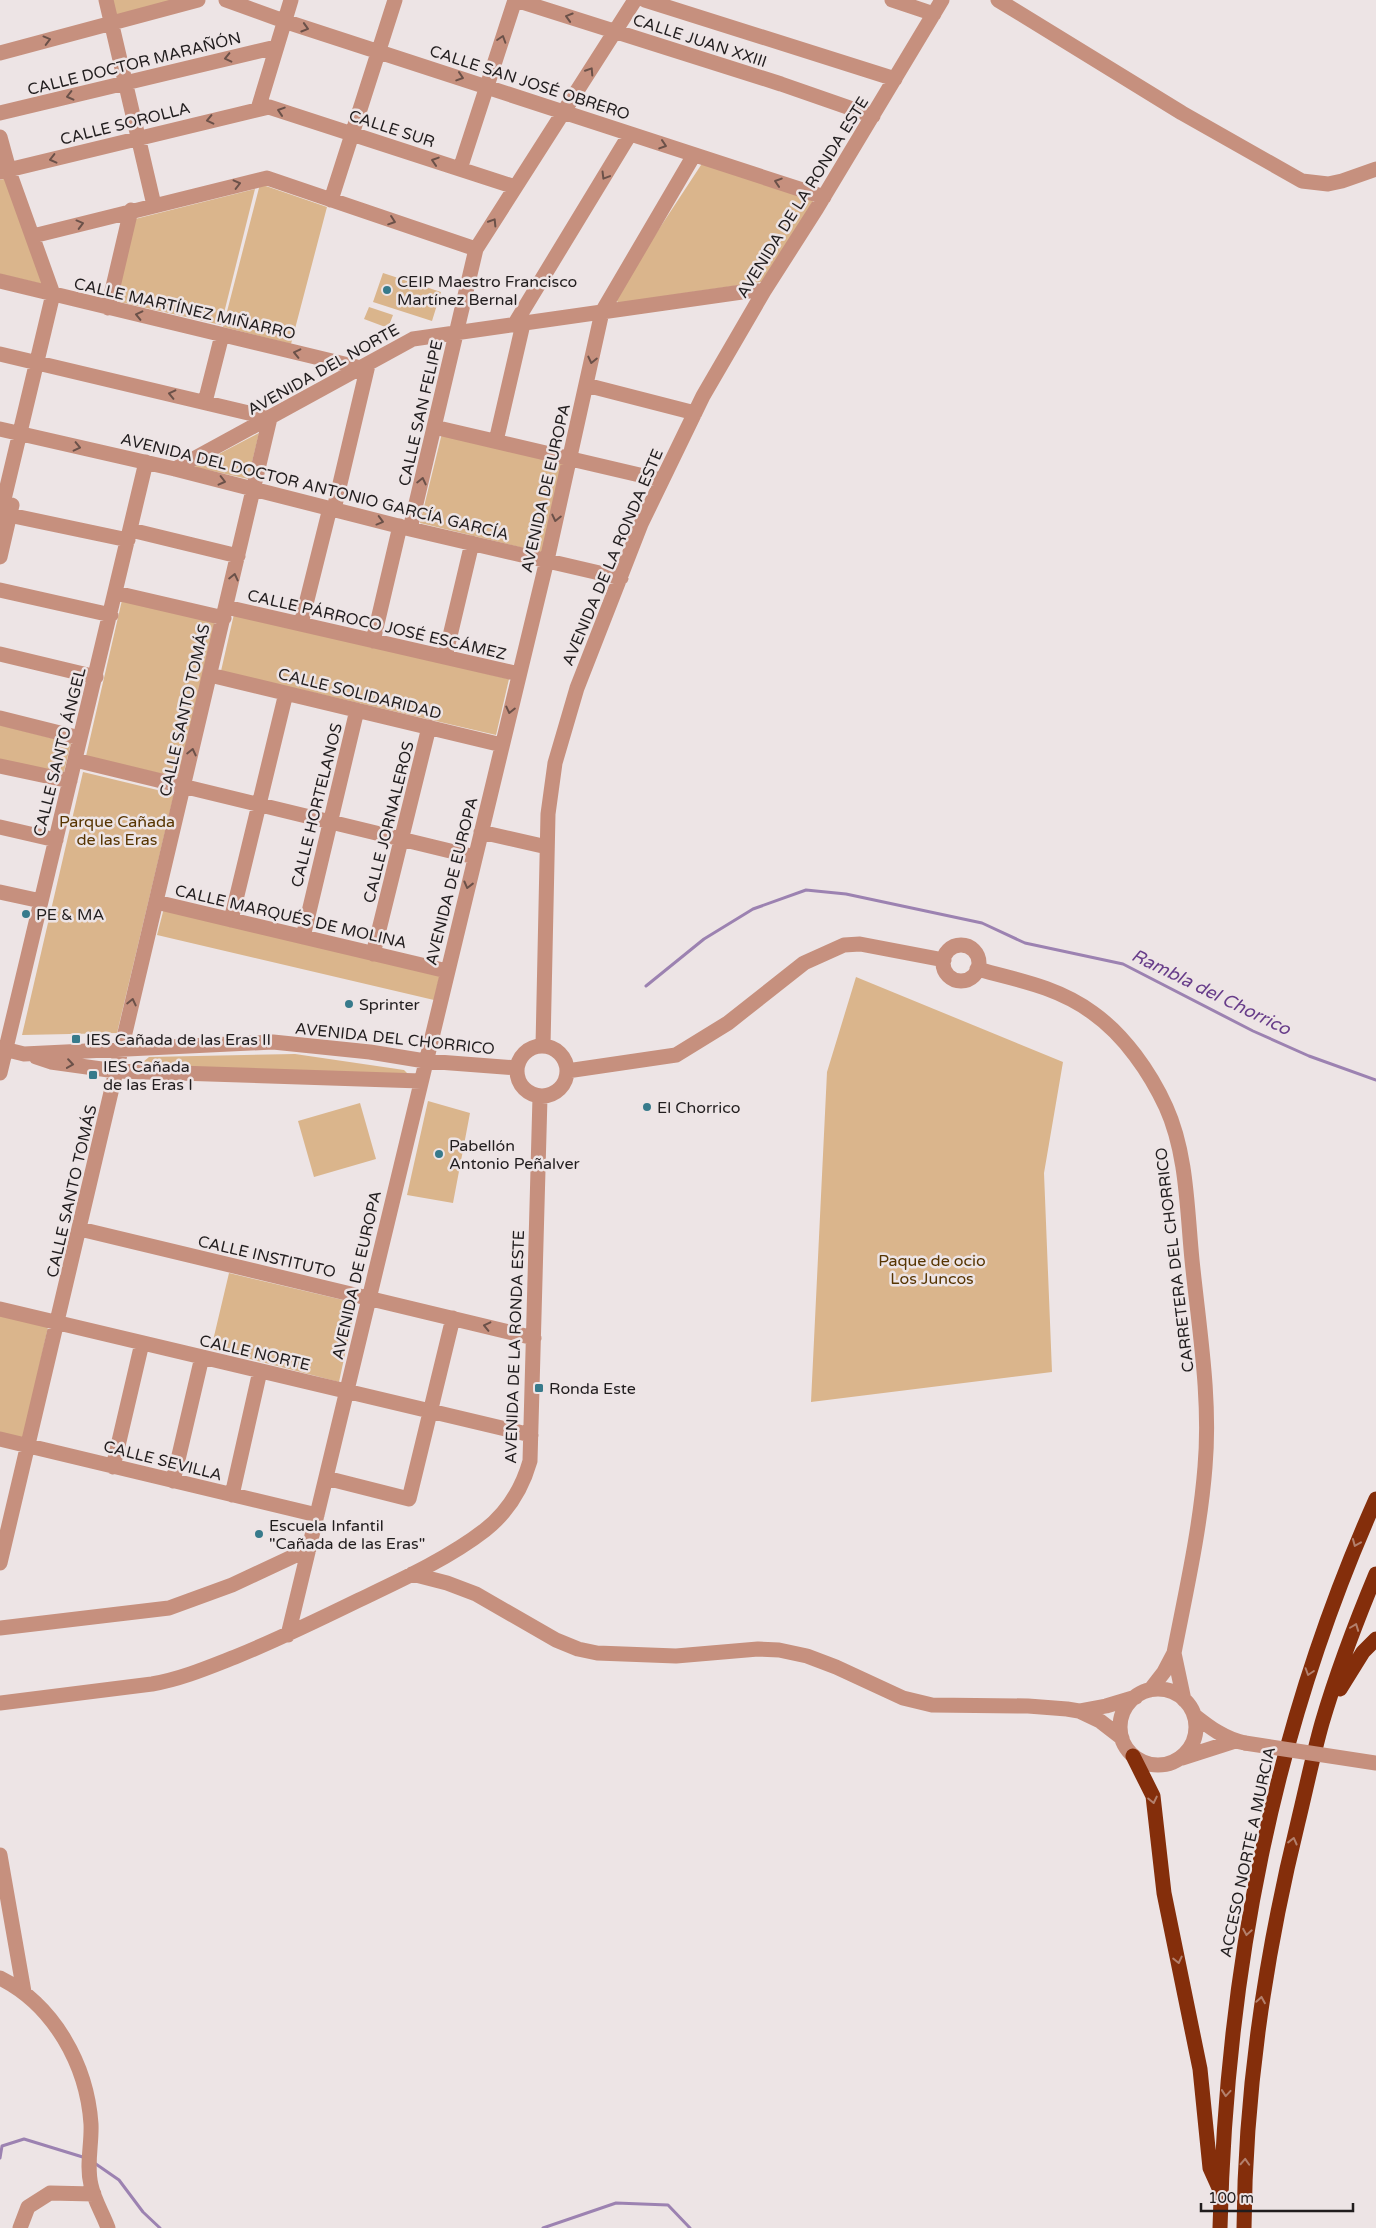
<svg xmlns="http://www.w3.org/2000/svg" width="1376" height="2228" viewBox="0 0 1376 2228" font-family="'Varela Round',sans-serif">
	<rect width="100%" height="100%" fill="#ede4e5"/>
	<path fill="#dab58c" d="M106 0H179L111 22Z
		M703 162 815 198 767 281 618 303 615 296Z
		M11 177 42 284 0 274V180Z
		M260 184 327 207 291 344 223 327Z
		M255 189 221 325 116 301 135 219Z
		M383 273 441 292 432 321 373 302Z
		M369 307 393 315 388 328 364 319Z
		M259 433 248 479 194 467Z
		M442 433 566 462 544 553 420 523Z
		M122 600 215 622 179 778 86 756Z
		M234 614 509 679 496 735 221 671Z
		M0 725 71 743 63 776 0 760Z
		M83 772 174 794 117 1033 22 1035Z
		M164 908 440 974 434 1000 157 935Z
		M856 977 1063 1062 1044 1173 1052 1372 811 1402 827 1072Z
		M295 1054 404 1070 408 1074 136 1068 149 1057Z
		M428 1101 470 1113 453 1203 407 1195Z
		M360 1103 376 1159 314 1177 298 1121Z
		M229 1273 356 1303 339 1382 211 1349Z
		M0 1315 48 1327 23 1440 0 1434Z"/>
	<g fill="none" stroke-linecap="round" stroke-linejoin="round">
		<path stroke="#9c82b1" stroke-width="3" d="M646 986 704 939 753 909 806 890 846 894 982 923 1025 943 1123 964 1253 1031 1309 1056 1376 1080
			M0 2158 2 2146 24 2139 86 2158
			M93 2162 119 2180 143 2212 160 2228
			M543 2228 616 2203 668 2205 690 2228"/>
		<path stroke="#c6907e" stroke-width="15" d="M106 0 154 205
			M226 0 284 21 824 197
			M516 0 781 84 873 116
			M645 0 895 79
			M892 0 934 14
			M998 0 1182 113 1302 181 1328 184 1342 181 1376 169
			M0 53 198 0
			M258 109 291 0
			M0 113 276 47
			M0 137 11 177 53 294 0 516
			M460 169 515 0
			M0 172 269 107 515 187
			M331 200 395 0
			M33 236 267 178 476 249
			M0 281 361 368
			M108 308 131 210
			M514 325 630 134
			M0 354 270 418 0 1563
			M586 385 695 413
			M205 402 222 335
			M434 427 661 480
			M0 429 175 469 410 529 621 578
			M496 441 523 324
			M175 469 413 339 749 291H764
			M334 509 368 365
			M0 513 128 540
			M410 529 476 249 635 0
			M131 530 238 556
			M0 557 12 505
			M0 590 111 615
			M116 593 224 618
			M226 607 519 674
			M301 624 330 508
			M373 641 400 526
			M0 654 96 677
			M445 657 472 543
			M210 675 502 745
			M0 718 80 738
			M75 760 475 857
			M0 766 70 781
			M0 827 56 840
			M481 832 547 847
			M0 892 41 901
			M156 902 447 971
			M231 920 286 693
			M303 937 357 710
			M943 963a18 18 0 1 1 36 0a18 18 0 1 1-36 0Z
			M373 954 429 727
			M977 969C1018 980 1058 987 1093 1013 1124 1035 1150 1072 1166 1107 1187 1153 1187 1210 1192 1260 1199 1329 1211 1398 1205 1467 1200 1530 1186 1591 1174 1653L1164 1672 1150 1690
			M517 1071a25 25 0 1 1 50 0a25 25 0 1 1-50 0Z
			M543 1046 548 814 555 763 577 688 641 524 703 396 764 291 817 208 942 0
			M0 1048 24 1054 273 1042 370 1052 425 1061 517 1068
			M36 1057 51 1062 116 1071 421 1081
			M567 1071 676 1055 728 1023 804 963 844 945 860 944 944 960
			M0 1073 146 462
			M80 1229 534 1338
			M0 1309 531 1435
			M0 1439 317 1515
			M113 1467 142 1343
			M326 1478 409 1499 453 1318
			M173 1481 202 1357
			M232 1495 260 1371
			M412 1574 447 1583 476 1594 556 1640 578 1649 597 1653 676 1656 758 1649 779 1650 807 1656 836 1667 903 1698 932 1705 1028 1706 1067 1709 1079 1711 1100 1721 1122 1738
			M0 1628 169 1608 232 1585 309 1549
			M288 1635 547 560 602 312 694 155
			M1174 1653 1184 1700
			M1120 1727a38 38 0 1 1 76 0a38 38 0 1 1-76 0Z
			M0 1703 152 1684C181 1679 207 1668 235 1657 277 1640 318 1620 359 1600 401 1580 449 1558 485 1530 508 1512 522 1489 530 1461L540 1097
			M1079 1711 1106 1706 1136 1697
			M1194 1715C1209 1727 1225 1739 1245 1743
			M1182 1758 1235 1741
			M0 1855 24 1992
			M0 1978C54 2005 87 2065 91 2124 92 2144 86 2165 91 2185 94 2200 103 2214 108 2228
			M20 2228 28 2207 50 2193 94 2194"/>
		<path stroke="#842e0b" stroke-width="15" d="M1340 1689 1363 1652 1376 1639
			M1133 1756 1153 1796 1164 1893 1200 2069 1210 2168 1219 2188
			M1220 2228C1226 1974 1272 1732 1376 1499
			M1244 2228C1245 2090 1265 1956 1298 1822 1306 1789 1313 1755 1322 1723 1337 1672 1356 1622 1376 1574"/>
		<path stroke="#c6907e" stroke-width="15" d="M1245 1743 1376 1763"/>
	</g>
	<defs><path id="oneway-chevron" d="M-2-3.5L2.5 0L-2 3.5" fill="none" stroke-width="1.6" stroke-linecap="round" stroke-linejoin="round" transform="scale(1.25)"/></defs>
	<g stroke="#6b5149">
		<use href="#oneway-chevron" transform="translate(569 17) rotate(-163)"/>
		<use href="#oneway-chevron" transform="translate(305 28) rotate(17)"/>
		<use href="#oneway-chevron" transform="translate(502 39) rotate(-72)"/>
		<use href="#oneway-chevron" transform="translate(47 40) rotate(-15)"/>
		<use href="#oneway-chevron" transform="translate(228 58) rotate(167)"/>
		<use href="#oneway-chevron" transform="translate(590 71) rotate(-57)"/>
		<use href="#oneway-chevron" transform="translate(460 77) rotate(18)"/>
		<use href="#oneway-chevron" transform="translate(70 96) rotate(166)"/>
		<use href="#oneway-chevron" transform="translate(281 111) rotate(-162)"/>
		<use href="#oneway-chevron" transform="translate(210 120) rotate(167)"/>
		<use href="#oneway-chevron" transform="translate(663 145) rotate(18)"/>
		<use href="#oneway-chevron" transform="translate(53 159) rotate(166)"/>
		<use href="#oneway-chevron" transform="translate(435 161) rotate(-162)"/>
		<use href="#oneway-chevron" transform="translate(605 176) rotate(121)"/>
		<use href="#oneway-chevron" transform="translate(778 182) rotate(-162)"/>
		<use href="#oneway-chevron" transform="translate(237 184) rotate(-14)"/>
		<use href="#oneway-chevron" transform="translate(392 221) rotate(19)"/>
		<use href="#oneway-chevron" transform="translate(493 222) rotate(-58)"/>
		<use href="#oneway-chevron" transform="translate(80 224) rotate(-15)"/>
		<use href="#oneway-chevron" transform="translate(139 315) rotate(-167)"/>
		<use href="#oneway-chevron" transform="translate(297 353) rotate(-167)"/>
		<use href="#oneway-chevron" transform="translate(592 360) rotate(103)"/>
		<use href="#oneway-chevron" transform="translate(172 394) rotate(-167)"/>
		<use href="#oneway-chevron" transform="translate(77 447) rotate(13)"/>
		<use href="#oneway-chevron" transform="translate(222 481) rotate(14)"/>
		<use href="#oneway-chevron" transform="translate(422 481) rotate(-77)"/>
		<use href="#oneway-chevron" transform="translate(556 518) rotate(103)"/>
		<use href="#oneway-chevron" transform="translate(380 521) rotate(15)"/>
		<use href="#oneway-chevron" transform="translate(234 577) rotate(-77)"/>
		<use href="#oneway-chevron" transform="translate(510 710) rotate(103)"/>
		<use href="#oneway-chevron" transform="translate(192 752) rotate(-77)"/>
		<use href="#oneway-chevron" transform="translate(468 885) rotate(104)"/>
		<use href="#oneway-chevron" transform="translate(132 1002) rotate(-77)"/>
		<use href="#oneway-chevron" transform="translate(70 1064) rotate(8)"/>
		<use href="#oneway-chevron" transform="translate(487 1326) rotate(-167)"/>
	</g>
	<g stroke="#b3806d">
		<use href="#oneway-chevron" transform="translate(1356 1543) rotate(113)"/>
		<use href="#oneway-chevron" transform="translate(1355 1627) rotate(-69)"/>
		<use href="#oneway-chevron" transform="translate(1309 1672) rotate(108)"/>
		<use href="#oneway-chevron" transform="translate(1153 1800) rotate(78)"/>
		<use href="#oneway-chevron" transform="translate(1293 1841) rotate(-76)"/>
		<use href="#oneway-chevron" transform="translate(1247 1932) rotate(100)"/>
		<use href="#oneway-chevron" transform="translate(1178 1960) rotate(77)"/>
		<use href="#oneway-chevron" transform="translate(1261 2000) rotate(-81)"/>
		<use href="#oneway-chevron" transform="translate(1226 2093) rotate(95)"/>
		<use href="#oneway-chevron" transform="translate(1245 2162) rotate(-87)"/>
	</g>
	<g fill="#377a8b" stroke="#ede4e5" stroke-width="2">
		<circle cx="387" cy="290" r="5"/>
		<circle cx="26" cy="914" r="5"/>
		<circle cx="349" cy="1004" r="5"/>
		<rect x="71" y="1034" width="10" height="10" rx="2.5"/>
		<rect x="88" y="1070" width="10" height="10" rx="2.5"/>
		<circle cx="647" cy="1107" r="5"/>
		<circle cx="439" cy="1154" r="5"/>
		<rect x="534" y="1383" width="10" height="10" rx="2.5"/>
		<circle cx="259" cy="1534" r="5"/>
	</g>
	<g text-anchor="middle" stroke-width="5" stroke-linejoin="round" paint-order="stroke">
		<g font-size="16" fill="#211d1e" stroke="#ede4e5">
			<text transform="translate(700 40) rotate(18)" y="6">CALLE JUAN XXIII</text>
			<text transform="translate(134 63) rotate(-14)" y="6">CALLE DOCTOR MARAÑÓN</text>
			<text transform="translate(530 82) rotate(18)" y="6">CALLE SAN JOSÉ OBRERO</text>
			<text transform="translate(125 123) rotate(-14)" y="6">CALLE SOROLLA</text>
			<text transform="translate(392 128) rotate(18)" y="6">CALLE SUR</text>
			<text transform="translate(802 197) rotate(-58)" y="6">AVENIDA DE LA RONDA ESTE</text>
			<text transform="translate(185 308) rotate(13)" y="6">CALLE MARTÍNEZ MIÑARRO</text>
			<text transform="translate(323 369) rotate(-29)" y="6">AVENIDA DEL NORTE</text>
			<text transform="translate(420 413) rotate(-77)" y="6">CALLE SAN FELIPE</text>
			<text transform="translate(315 486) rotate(14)" y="6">AVENIDA DEL DOCTOR ANTONIO GARCÍA GARCÍA</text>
			<text transform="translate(545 488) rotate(-77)" y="6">AVENIDA DE EUROPA</text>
			<text transform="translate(612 557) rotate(-67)" y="6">AVENIDA DE LA RONDA ESTE</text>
			<text transform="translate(377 624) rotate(13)" y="6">CALLE PÁRROCO JOSÉ ESCÁMEZ</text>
			<text transform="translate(360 693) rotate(14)" y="6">CALLE SOLIDARIDAD</text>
			<text transform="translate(184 710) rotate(-77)" y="6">CALLE SANTO TOMÁS</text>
			<text transform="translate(59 752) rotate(-76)" y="6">CALLE SANTO ÁNGEL</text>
			<text transform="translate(316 805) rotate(-76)" y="6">CALLE HORTELANOS</text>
			<text transform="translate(388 822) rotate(-76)" y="6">CALLE JORNALEROS</text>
			<text transform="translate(451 881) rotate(-76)" y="6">AVENIDA DE EUROPA</text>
			<text transform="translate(291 916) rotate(13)" y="6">CALLE MARQUÉS DE MOLINA</text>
			<text transform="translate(395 1038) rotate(6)" y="6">AVENIDA DEL CHORRICO</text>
			<text transform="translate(71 1191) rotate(-77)" y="6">CALLE SANTO TOMÁS</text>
			<text transform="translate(267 1256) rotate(13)" y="6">CALLE INSTITUTO</text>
			<text transform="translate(1174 1260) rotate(-97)" y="6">CARRETERA DEL CHORRICO</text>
			<text transform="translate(356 1275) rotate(-77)" y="6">AVENIDA DE EUROPA</text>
			<text transform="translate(514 1347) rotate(-88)" y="6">AVENIDA DE LA RONDA ESTE</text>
			<text transform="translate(255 1352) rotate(13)" y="6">CALLE NORTE</text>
			<text transform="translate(163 1460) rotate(14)" y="6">CALLE SEVILLA</text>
			<text transform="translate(1247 1852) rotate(-78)" y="6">ACCESO NORTE A MURCIA</text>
		</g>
		<g font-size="16" fill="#211d1e" stroke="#ede4e5" text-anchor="start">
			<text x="397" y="287">CEIP Maestro Francisco<tspan x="397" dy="18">Martínez Bernal</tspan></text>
			<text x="36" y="920">PE &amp; MA</text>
			<text x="359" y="1010">Sprinter</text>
			<text x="86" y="1045">IES Cañada de las Eras II</text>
			<text x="103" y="1072">IES Cañada<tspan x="103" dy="18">de las Eras I</tspan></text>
			<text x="657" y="1113">El Chorrico</text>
			<text x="449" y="1151">Pabellón<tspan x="449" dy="18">Antonio Peñalver</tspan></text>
			<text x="549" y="1394">Ronda Este</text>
			<text x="269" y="1531">Escuela Infantil<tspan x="269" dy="18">"Cañada de las Eras"</tspan></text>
		</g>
		<g font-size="16" fill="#563401" stroke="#ede4e5">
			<text x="117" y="827">Parque Cañada<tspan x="117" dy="18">de las Eras</tspan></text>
			<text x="932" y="1266">Paque de ocio<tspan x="932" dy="18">Los Juncos</tspan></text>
		</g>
		<g font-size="18" font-style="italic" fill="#683d8a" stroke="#ede4e5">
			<text transform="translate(1211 992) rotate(26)" y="6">Rambla del Chorrico</text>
		</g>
	</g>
	<path d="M1201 2203v8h152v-8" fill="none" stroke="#211d1e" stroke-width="2.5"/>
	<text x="1208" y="2203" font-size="15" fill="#211d1e" stroke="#ede4e5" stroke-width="4" paint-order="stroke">100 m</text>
</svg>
